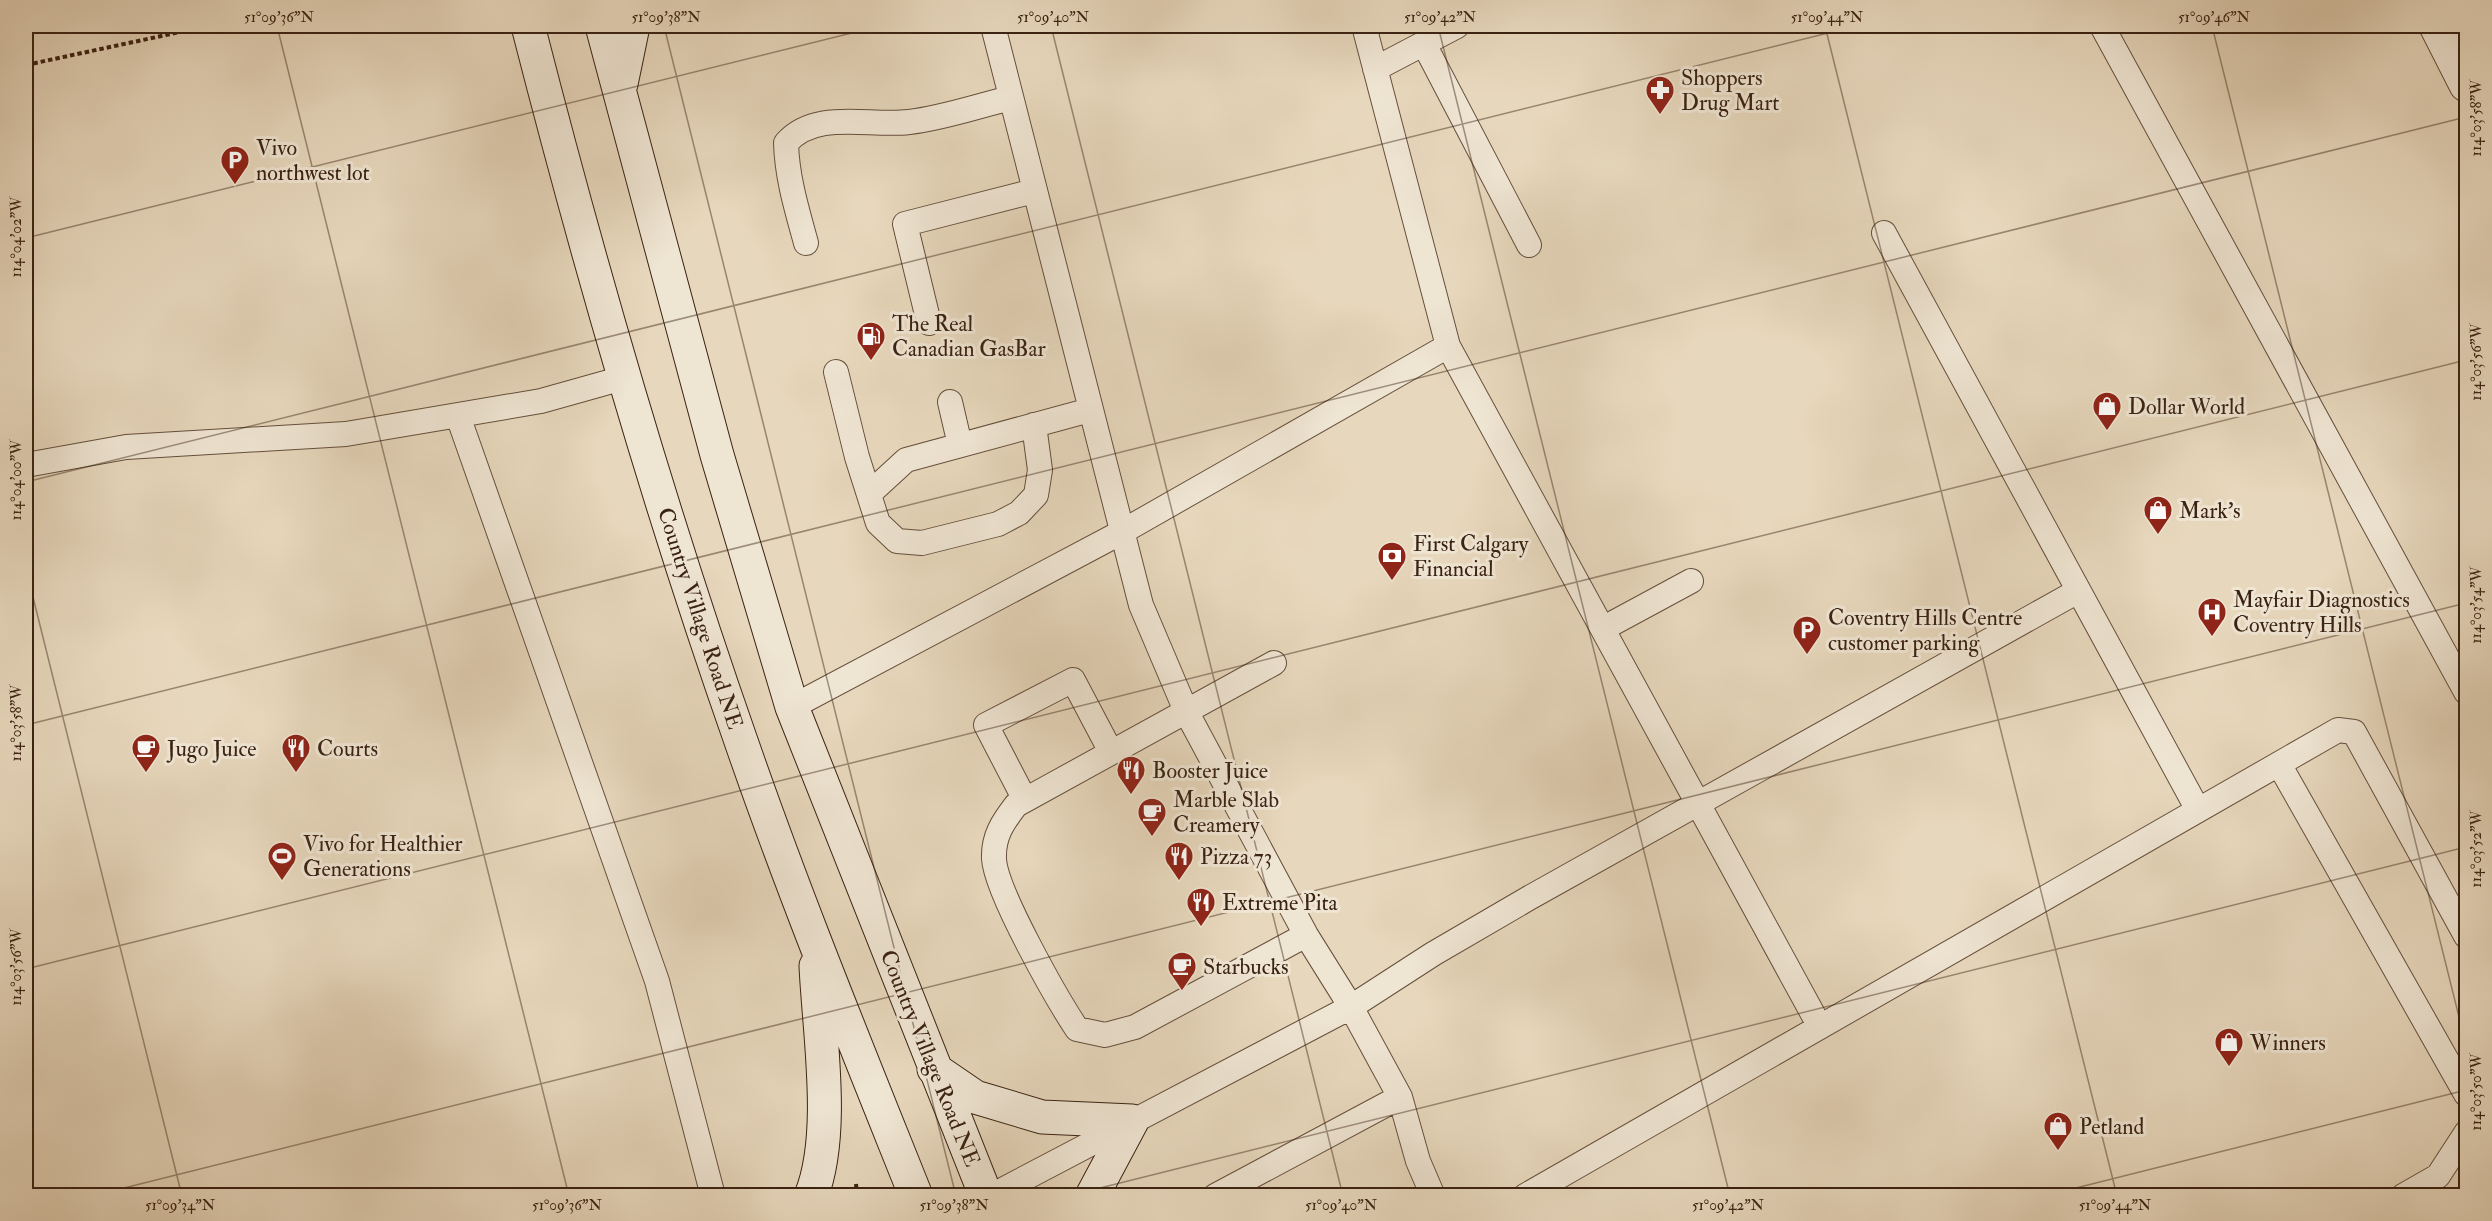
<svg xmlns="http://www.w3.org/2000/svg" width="2492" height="1221" viewBox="0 0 2492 1221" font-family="'IM FELL Double Pica',serif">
	<rect width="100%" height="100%" fill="#e7d7bc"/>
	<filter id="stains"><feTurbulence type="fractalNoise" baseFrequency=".00333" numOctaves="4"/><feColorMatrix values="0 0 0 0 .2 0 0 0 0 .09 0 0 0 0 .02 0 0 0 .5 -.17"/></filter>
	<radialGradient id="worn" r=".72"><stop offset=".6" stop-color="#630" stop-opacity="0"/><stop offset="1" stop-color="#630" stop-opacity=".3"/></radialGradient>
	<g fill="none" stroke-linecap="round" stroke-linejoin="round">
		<g stroke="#654f3c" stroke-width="26">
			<path id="lane" d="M993 26 1141 605 1186 711 1306 935 1351 1007 1400 1097 1418 1161 1433 1196
				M1364 26 1448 346 1820 1027
				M2102 26 2466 692
				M1424 44 1529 245
				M1375 69 1457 26
				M1884 233 2198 810
				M806 243C797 210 787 178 786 143 816 109 869 127 909 122 944 118 977 106 1011 98
				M929 323 905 224 1034 191
				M836 372 857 457 878 523 897 541 922 543 998 524 1019 513 1036 495 1040 470 1034 425
				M950 402 960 445
				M458 416 657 981 713 1196
				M26 465 126 447 346 434 541 401 623 378
				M869 494 906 460 1090 410
				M1604 628 1691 581
				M1274 663 1016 805C1003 822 993 836 994 859 996 892 1057 999 1077 1029L1105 1035 1135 1027 1306 935
				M792 707 1120 533 1448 346
				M2279 764 2466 1094
				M1025 800 986 725 1073 680 1111 752
				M991 1196 1351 1007 1433 954 1529 898 2078 591
				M1215 1196 1400 1097
				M1525 1196 2338 730 2354 732 2466 936
				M2403 1196 2438 1176 2466 1133"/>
		</g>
		<g stroke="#654f3c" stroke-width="35">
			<path id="street" d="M2436 26 2466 85"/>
		</g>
		<g stroke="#3a2212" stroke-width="35">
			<path id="secondary" d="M528 26C590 268 659 508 742 744 795 897 856 1046 916 1196
				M602 26 717 455 792 707 986 1196
				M621 84 633 26
				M934 1069 975 1097 1042 1117 1132 1121 1092 1196
				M811 1196C836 1134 819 1033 816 966"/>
		</g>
		<path stroke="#3a2212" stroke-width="4" stroke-dasharray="4.5 3" stroke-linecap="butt" d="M26 65 208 26
			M856 1184 857 1196"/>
		<use href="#lane" stroke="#efe5d3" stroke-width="24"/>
		<use href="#street" stroke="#efe5d3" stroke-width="33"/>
		<use href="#secondary" stroke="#efe5d3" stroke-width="33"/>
	</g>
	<path fill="none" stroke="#3a2212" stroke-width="1.5" stroke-opacity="0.45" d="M277 26 569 1196M664 26 956 1196M1051 26 1343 1196M1438 26 1730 1196M1825 26 2117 1196M2212 26 2466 1045M26 238 880 26M26 482 1856 26M26 569 182 1196M26 725 2466 117M26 969 2466 360M92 1196 2466 603M1068 1196 2466 847M2044 1196 2466 1090"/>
	<defs>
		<g id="pharmacy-pin" transform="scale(1.5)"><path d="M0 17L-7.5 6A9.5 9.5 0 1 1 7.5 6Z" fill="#8f2418" stroke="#efe5d3"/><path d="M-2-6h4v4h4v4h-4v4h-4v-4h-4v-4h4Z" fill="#fff"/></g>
		<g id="parking-pin" transform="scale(1.5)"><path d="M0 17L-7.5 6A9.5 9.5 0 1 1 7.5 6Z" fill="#8f2418" stroke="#efe5d3"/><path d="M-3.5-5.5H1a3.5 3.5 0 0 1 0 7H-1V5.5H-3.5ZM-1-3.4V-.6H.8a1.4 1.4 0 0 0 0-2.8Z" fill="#fff"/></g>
		<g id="fuel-pin" transform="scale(1.5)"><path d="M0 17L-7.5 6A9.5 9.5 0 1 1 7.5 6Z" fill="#8f2418" stroke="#efe5d3"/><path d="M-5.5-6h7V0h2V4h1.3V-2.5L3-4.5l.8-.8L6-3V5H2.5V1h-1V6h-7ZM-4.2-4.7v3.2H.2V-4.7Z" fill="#fff"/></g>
		<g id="shop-pin" transform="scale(1.5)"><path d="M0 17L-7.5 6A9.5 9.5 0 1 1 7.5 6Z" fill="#8f2418" stroke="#efe5d3"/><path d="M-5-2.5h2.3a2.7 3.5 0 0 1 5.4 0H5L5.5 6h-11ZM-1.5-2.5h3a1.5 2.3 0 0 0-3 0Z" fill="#fff"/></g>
		<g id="bank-pin" transform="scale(1.5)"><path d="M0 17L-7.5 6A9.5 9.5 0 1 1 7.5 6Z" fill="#8f2418" stroke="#efe5d3"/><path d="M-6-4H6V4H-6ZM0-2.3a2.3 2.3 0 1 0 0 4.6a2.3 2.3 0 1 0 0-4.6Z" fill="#fff"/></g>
		<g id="hospital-pin" transform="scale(1.5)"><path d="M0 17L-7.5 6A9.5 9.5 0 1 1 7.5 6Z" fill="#8f2418" stroke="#efe5d3"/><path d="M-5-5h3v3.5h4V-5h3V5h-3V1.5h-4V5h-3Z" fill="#fff"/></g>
		<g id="cafe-pin" transform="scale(1.5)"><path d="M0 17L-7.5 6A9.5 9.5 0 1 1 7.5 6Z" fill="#8f2418" stroke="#efe5d3"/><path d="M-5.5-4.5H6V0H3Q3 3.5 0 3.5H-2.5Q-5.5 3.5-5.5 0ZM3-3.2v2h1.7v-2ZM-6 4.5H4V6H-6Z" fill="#fff"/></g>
		<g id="restaurant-pin" transform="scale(1.5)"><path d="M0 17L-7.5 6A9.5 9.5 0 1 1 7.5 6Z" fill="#8f2418" stroke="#efe5d3"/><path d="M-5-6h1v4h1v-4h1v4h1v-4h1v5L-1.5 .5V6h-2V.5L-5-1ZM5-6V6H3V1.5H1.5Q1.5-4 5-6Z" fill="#fff"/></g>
		<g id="stadium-pin" transform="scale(1.5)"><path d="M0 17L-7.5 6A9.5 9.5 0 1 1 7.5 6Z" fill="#8f2418" stroke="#efe5d3"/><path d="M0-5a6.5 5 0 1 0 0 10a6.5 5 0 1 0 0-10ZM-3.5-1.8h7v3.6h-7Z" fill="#fff"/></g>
	</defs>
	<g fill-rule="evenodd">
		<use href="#pharmacy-pin" x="1660" y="90"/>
		<use href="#parking-pin" x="235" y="160"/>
		<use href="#fuel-pin" x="871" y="336"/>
		<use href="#shop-pin" x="2107" y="406"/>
		<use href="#shop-pin" x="2158" y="510"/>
		<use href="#bank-pin" x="1392" y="556"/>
		<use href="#hospital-pin" x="2212" y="612"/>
		<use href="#parking-pin" x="1807" y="630"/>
		<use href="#cafe-pin" x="146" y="748"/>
		<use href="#restaurant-pin" x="296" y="748"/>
		<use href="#restaurant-pin" x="1131" y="770"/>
		<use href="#cafe-pin" x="1152" y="812"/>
		<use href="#stadium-pin" x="282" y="856"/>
		<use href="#restaurant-pin" x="1179" y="856"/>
		<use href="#restaurant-pin" x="1201" y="902"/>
		<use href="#cafe-pin" x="1182" y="966"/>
		<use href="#shop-pin" x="2229" y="1042"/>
		<use href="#shop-pin" x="2058" y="1126"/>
	</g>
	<g text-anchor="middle" stroke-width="6" stroke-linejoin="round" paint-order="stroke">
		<g font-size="22" fill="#3a2212" stroke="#efe5d3" text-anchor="start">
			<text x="1681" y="85">Shoppers<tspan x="1681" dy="25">Drug Mart</tspan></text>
			<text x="256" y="155">Vivo<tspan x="256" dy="25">northwest lot</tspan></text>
			<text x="892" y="331">The Real<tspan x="892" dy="25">Canadian GasBar</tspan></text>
			<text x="2128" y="414">Dollar World</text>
			<text x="2179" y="518">Mark's</text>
			<text x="1413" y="551">First Calgary<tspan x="1413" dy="25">Financial</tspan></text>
			<text x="2233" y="607">Mayfair Diagnostics<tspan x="2233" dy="25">Coventry Hills</tspan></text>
			<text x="1828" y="625">Coventry Hills Centre<tspan x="1828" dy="25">customer parking</tspan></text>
			<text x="167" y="756">Jugo Juice</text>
			<text x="317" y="756">Courts</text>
			<text x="1152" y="778">Booster Juice</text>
			<text x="1173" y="807">Marble Slab<tspan x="1173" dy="25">Creamery</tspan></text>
			<text x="303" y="851">Vivo for Healthier<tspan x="303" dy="25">Generations</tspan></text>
			<text x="1200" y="864">Pizza 73</text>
			<text x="1222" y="910">Extreme Pita</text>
			<text x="1203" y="974">Starbucks</text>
			<text x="2250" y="1050">Winners</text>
			<text x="2079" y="1134">Petland</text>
		</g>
		<g font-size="22" fill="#3a2212" stroke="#efe5d3">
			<text transform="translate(701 618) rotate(72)" y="8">Country Village Road NE</text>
			<text transform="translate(931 1058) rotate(68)" y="8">Country Village Road NE</text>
		</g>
	</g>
	<rect width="2492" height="1221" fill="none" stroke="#e7d7bc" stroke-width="66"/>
	<rect x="33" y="33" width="2426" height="1155" fill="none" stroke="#3a2212" stroke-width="2"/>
	<g font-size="15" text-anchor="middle" fill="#3a2212">
		<text x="279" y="22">51°09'36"N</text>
		<text x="666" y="22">51°09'38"N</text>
		<text x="1053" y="22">51°09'40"N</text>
		<text x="1440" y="22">51°09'42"N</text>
		<text x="1827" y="22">51°09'44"N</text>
		<text x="2214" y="22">51°09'46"N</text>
		<text transform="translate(2476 118) rotate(-90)" y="5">114°03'58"W</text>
		<text transform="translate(16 237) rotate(-90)" y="5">114°04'02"W</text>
		<text transform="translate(2476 362) rotate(-90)" y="5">114°03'56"W</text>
		<text transform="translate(16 480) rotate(-90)" y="5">114°04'00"W</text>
		<text transform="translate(2476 605) rotate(-90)" y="5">114°03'54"W</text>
		<text transform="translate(16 723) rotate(-90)" y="5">114°03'58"W</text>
		<text transform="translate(2476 849) rotate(-90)" y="5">114°03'52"W</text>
		<text transform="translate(16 967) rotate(-90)" y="5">114°03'56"W</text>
		<text transform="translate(2476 1092) rotate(-90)" y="5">114°03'50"W</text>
		<text x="180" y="1210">51°09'34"N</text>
		<text x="567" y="1210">51°09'36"N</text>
		<text x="954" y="1210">51°09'38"N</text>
		<text x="1341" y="1210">51°09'40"N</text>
		<text x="1728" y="1210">51°09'42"N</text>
		<text x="2115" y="1210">51°09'44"N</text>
	</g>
	<rect width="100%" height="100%" filter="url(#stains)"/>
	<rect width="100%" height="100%" fill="url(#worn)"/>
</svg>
